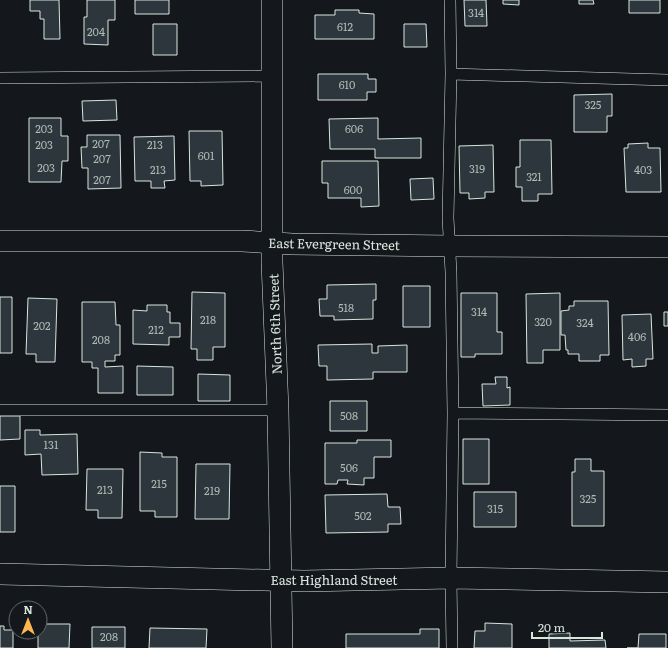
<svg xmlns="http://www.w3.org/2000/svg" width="668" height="648" viewBox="0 0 668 648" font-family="Literata,serif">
	<rect width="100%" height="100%" fill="#14181c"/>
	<path fill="#2c363c" stroke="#d8e6dc" d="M30 0H59L60 39H44V19H40V11H30Z
		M87 0H115V20H108V45L84 44V17H87Z
		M135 0H169V14H135Z
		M464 0H486L487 26H465Z
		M503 0H519V5L503 4Z
		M579 0H593L594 4H579Z
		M629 0H660V13H629Z
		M335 10H359V13L374 14V39H315V15H335Z
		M153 24H177V55H153Z
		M404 24H426L427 47H404Z
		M318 74H368V79H376V92H367V100H318Z
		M612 94V116H607V132H574V95Z
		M116 100 117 120 83 121 82 101Z
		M29 118H61V136H68V161H62L61 182H29Z
		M378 118V139L421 138V158H375V149H330L329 119Z
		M189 131H222L223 185 201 186V181H190Z
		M87 135H120L121 188 88 189V168H82L81 147H87Z
		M174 136 175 180 164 181 165 188H151V181H135L134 137Z
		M520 140H551L552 194H538V201H522V187H516V167H520Z
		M648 143V148H660L661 192H626L624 148H628V144Z
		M493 145 494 192H485V198L469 199V193H460L459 146Z
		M322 161H378L379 206 361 207V198H328V183H322Z
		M433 178 434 199 411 200 410 179Z
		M376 284V300H373V319L334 320V316H320L319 299H327V285Z
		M403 286H430V327H403Z
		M192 292 225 293V347H213V360H197V349H191Z
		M461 293H497V332H502V354H475V357H461Z
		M560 293V350H543V363H527L526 294Z
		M0 297H12V353H0Z
		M28 298 57 299 55 362H36V354H26Z
		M574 301H608L609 355H600V361H579V354H568V350H566L565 335H561V311L569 310V306H574Z
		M82 302H115L116 325H120V355H115V361H105V367L123 366V393H98V368H92V362H82Z
		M147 305H167V312H170V323H180V337H169V345L133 344V310L147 311Z
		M664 312H668V326H664Z
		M651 314 653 359H646V366L632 367V359L623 360 622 315Z
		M372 344V353H378V346L407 345V372H373V379L327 380V366H319L318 345Z
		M137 366 173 367V395H137Z
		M198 374 230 375V401H198Z
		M495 377H507V388L510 387V405L483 406 482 384H496Z
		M330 401H367V431H330Z
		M0 416H20V439L0 440Z
		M25 430H40V435L77 434 78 474 42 475 41 454 25 455Z
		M463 439H489V484H463Z
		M357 440H391V457H374V478H364V485L347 484 348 480H338L337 484H325V443H357Z
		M140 452 162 453V457H177V517H155V511H140Z
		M575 459H591V471H604V526H572V472H575Z
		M196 464H230L229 519H195Z
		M87 469H123L122 518H98V510H86Z
		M0 486H15V532H0Z
		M474 492H516V527H474Z
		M387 494 388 507H400L401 524H388V532L326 533 325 495Z
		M485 623 512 624V648H474L475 631H485Z
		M40 624H70L69 648H38V632H40Z
		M0 626H4V630H13V648H0Z
		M92 627H125V648H92Z
		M150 628 207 629 206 648H149Z
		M420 629H439V648H346V634H420Z
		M570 633V641L605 640 606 648H549V634Z
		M639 634H666V648H627H638Z"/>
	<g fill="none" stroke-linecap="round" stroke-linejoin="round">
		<g stroke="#d8e6dc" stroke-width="12">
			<path id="lane" d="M450 0 451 74 448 218 451 272 453 413 451 578 452 648
				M451 74 668 80
				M0 78 273 76
				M0 410H278
				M453 413 668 415"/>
		</g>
		<g stroke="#d8e6dc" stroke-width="22">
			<path id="street" d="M272 0V262L278 410 282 648
				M0 241H242L292 244 450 246 668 247
				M0 574 304 581 451 578 668 582"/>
		</g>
		<use href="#lane" stroke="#14181c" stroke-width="11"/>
		<use href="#street" stroke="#14181c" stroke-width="21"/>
	</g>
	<g text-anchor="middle" stroke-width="3" stroke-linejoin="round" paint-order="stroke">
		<g font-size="11" fill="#adbab4">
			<text x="476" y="17">314</text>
			<text x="345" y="31">612</text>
			<text x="96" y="36">204</text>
			<text x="347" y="89">610</text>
			<text x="593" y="109">325</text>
			<text x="44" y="133">203</text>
			<text x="354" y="133">606</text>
			<text x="101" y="148">207</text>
			<text x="44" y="149">203</text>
			<text x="155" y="149">213</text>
			<text x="206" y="160">601</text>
			<text x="102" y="163">207</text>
			<text x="46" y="172">203</text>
			<text x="477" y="173">319</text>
			<text x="158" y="174">213</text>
			<text x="643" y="174">403</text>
			<text x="534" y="181">321</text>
			<text x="102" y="184">207</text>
			<text x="353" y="194">600</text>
			<text x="346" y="312">518</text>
			<text x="479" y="316">314</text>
			<text x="208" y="324">218</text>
			<text x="543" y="326">320</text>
			<text x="585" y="327">324</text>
			<text x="42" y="330">202</text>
			<text x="156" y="334">212</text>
			<text x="637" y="341">406</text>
			<text x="101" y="344">208</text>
			<text x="349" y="420">508</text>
			<text x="51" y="449">131</text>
			<text x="349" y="472">506</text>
			<text x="159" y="488">215</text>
			<text x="105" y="494">213</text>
			<text x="212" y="495">219</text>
			<text x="588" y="503">325</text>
			<text x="495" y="513">315</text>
			<text x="363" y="520">502</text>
			<text x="109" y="641">208</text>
		</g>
		<g font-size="13" fill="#d8e6dc" stroke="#14181c">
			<text transform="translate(334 244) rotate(1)" y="5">East Evergreen Street</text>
			<text transform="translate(275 324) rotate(-92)" y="5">North 6th Street</text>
			<text x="334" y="585">East Highland Street</text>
		</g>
	</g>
	<g transform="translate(28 620)"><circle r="19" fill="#14181c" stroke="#626a69"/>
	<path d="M0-3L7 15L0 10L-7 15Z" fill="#ffb74d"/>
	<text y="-6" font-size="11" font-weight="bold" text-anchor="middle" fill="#d8e6dc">N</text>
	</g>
	<path d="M532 632v6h70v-6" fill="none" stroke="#d8e6dc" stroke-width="2"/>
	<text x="538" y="632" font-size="12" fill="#d8e6dc" stroke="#14181c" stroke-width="3" paint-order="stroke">20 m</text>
</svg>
